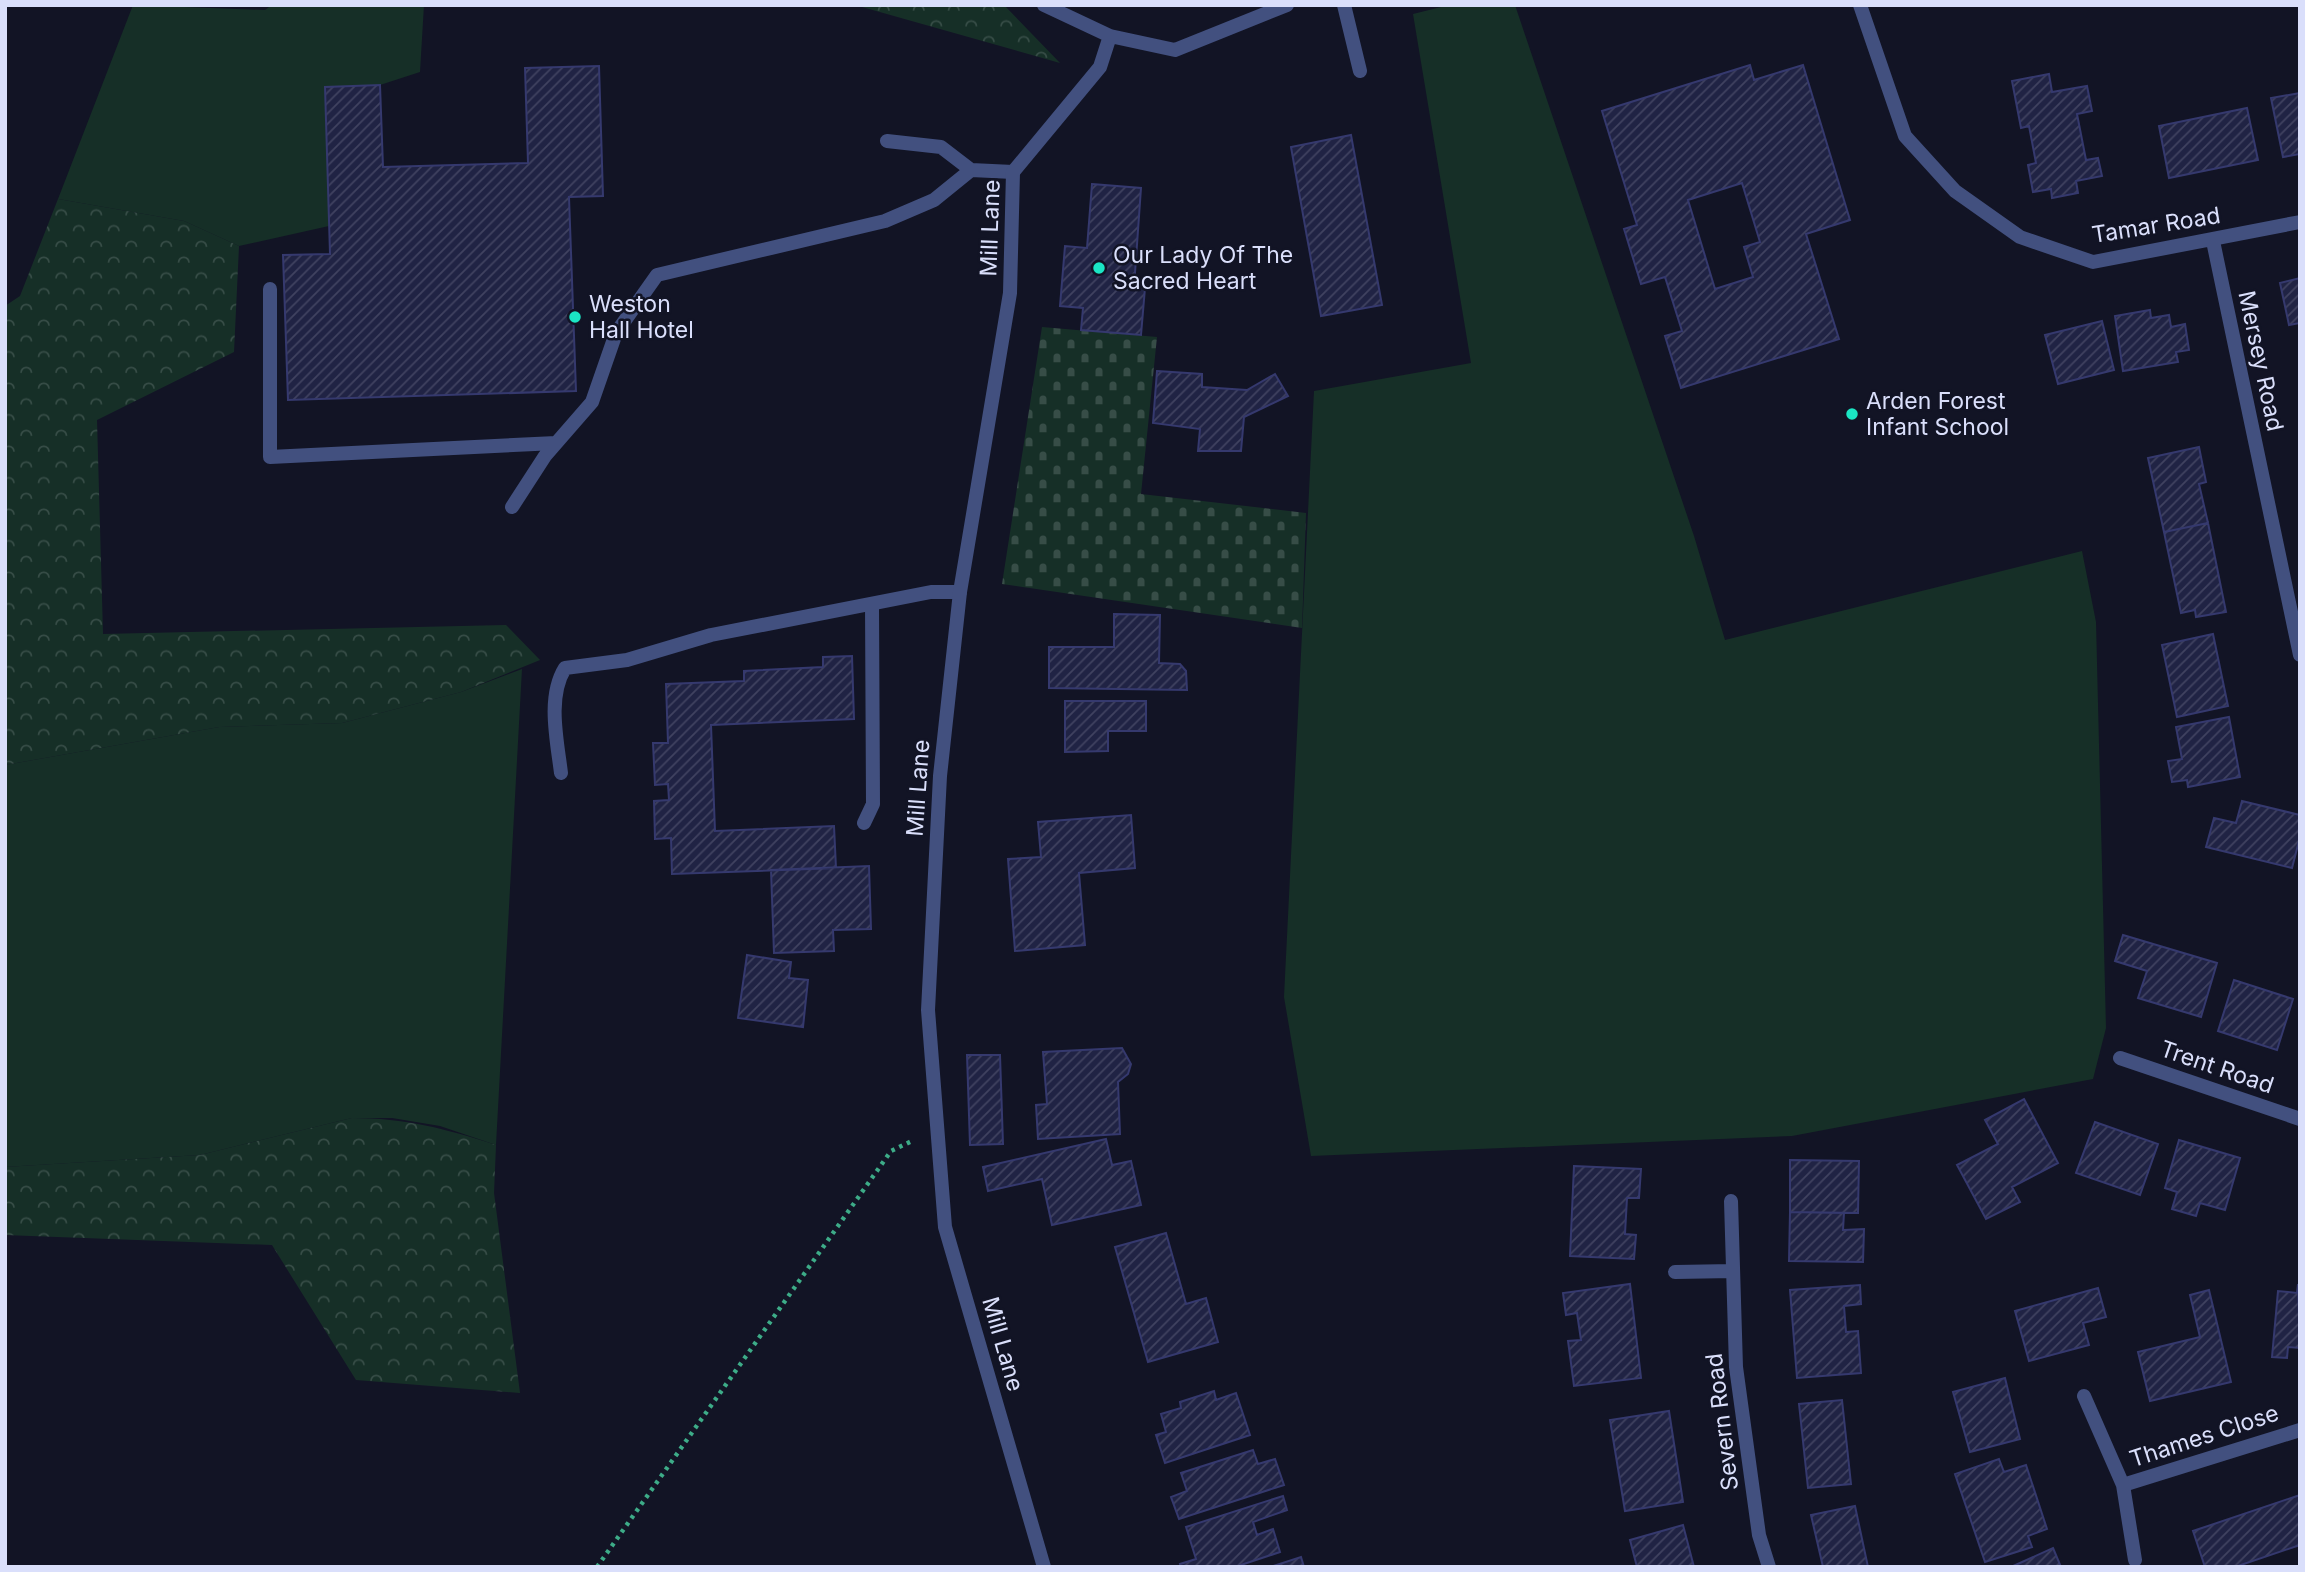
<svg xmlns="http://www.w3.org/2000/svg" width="2305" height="1572" viewBox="0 0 2305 1572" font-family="Inter,sans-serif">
	<defs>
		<pattern id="forest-crowns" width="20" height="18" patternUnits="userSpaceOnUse" patternTransform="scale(1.75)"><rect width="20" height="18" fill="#162f27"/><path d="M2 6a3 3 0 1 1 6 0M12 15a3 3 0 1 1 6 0" fill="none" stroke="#374d47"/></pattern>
		<pattern id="cemetery-stones" width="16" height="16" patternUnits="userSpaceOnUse" patternTransform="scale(1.75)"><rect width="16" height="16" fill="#162f27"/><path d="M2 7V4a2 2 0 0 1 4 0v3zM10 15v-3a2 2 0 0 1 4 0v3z" fill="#374d47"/></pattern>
		<pattern id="building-hatch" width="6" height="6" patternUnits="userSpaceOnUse" patternTransform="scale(1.75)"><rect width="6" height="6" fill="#202344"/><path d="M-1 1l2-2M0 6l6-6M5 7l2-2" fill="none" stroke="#404260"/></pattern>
	</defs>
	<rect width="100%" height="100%" fill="#121425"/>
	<path fill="#162f27" d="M133 5 265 10 272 5H424L420 72 380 85 329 226 239 246 184 221 58 199Z
		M1449 5H1515L1694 536 1725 640 2082 551 2096 622 2106 1028 2093 1079 1792 1136 1311 1156 1284 997 1314 391 1471 363 1413 14Z
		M522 669 496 1145 440 1126 392 1118H352L200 1155 5 1167V765L219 727 342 723 461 692Z"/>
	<path fill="url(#forest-crowns)" d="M855 5H1004L1060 63Z
		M58 199 184 221 239 246 234 352 97 420 103 634 506 625 540 660 461 692 342 723 219 727 5 765V306L20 296Z
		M352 1118C404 1118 447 1129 496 1145L494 1193 520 1393 356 1380 272 1245 5 1235V1167L200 1155Z"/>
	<path fill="url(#cemetery-stones)" d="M1042 327 1157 337 1141 494 1306 513 1302 628 1002 584Z"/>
	<path fill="url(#building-hatch)" stroke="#35396e" stroke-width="2" fill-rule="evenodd" d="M1750 65 1754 80 1803 65 1850 220 1806 234 1839 339 1681 388 1665 336 1682 331 1665 277 1641 284 1624 229 1637 225 1602 111ZM1742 183 1760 242 1744 247 1753 277 1715 289 1688 200Z
		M599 66 603 196 569 197 576 391 288 400 283 255 330 254 325 87 380 85 383 167 528 163 525 68Z
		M2049 74 2052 92 2087 86 2092 111 2077 114 2086 160 2098 158 2102 176 2076 181 2078 193 2052 198 2051 189 2033 192 2028 165 2036 163 2029 126 2021 128 2012 81Z
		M2300 93V154L2283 157 2271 98Z
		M2247 108 2258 160 2169 178 2159 126Z
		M1351 135 1382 305 1321 316 1291 147Z
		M1092 184 1141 188 1134 287 1145 288 1141 335 1081 330 1083 308 1060 306 1065 246 1087 248Z
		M2300 278V323L2289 325 2280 283Z
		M2150 310 2151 318 2169 315 2171 327 2185 324 2189 350 2176 352 2178 362 2123 371 2115 316Z
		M2102 321 2114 370 2058 384 2045 335Z
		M1157 371 1202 374V387L1247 390 1275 374 1288 396 1244 417 1241 451H1198L1200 429 1153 423Z
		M2199 447 2206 482 2199 484 2208 523 2164 532 2148 458Z
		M2208 523 2226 612 2196 617 2195 610 2181 613 2164 532Z
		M1114 614 1160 615 1159 663 1180 664 1186 671 1187 690 1049 688V647H1114Z
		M2213 634 2228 706 2177 717 2162 645Z
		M852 656 854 719 711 725 715 831 834 826 836 868 672 874 671 838 655 839 654 801 669 800 668 784 655 785 653 743H668L666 684 744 681V671L823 667V657Z
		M1065 701H1146V731H1108V751L1065 752Z
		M2229 717 2240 777 2188 787 2187 780 2172 782 2168 761 2182 759 2176 727Z
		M2242 801 2300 815V837L2292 868 2206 847 2214 818 2236 823Z
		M1131 815 1135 868 1079 873 1085 945 1015 951 1008 859 1041 857 1038 822Z
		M869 866 871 929 833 930 834 951 774 953 771 870Z
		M2123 935 2217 963 2201 1017 2138 998 2147 971 2115 961Z
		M747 955 791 962 789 978 808 980 803 1027 738 1018Z
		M2234 980 2293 999 2277 1050 2218 1031Z
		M1122 1048 1131 1064 1128 1074 1118 1082 1120 1134 1038 1139 1036 1105 1047 1104 1043 1052Z
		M967 1055H1000L1003 1144 970 1145Z
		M2024 1099 2058 1163 2012 1187 2020 1202 1986 1219 1957 1165 1998 1144 1985 1120Z
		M2095 1122 2158 1144 2140 1195 2076 1173Z
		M1106 1139 1112 1165 1131 1161 1141 1205 1052 1225 1042 1179 988 1191 983 1167Z
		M2179 1140 2240 1158 2225 1210 2200 1203 2196 1216 2172 1209 2177 1192 2165 1188Z
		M1790 1160 1859 1161 1858 1213 1790 1212Z
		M1574 1166 1641 1169 1639 1198H1627L1625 1234 1636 1235 1634 1259 1570 1256Z
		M1790 1212 1844 1213 1843 1230 1864 1229 1863 1262 1789 1261Z
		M1166 1233 1186 1304 1206 1298 1218 1342 1148 1362 1115 1247Z
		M1630 1284 1641 1378 1574 1386 1568 1341 1581 1340 1577 1313 1566 1315 1563 1293Z
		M2298 1284 2300 1348 2288 1347 2287 1358 2272 1357 2278 1291 2297 1293Z
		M1860 1285 1861 1304 1844 1306 1846 1332 1858 1331 1861 1373 1797 1378 1790 1290Z
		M2098 1288 2106 1317 2083 1323 2089 1345 2029 1361 2015 1311Z
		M2209 1290 2231 1382 2150 1401 2138 1352 2200 1337 2190 1295Z
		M2005 1378 2020 1439 1970 1452 1953 1392Z
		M1214 1391 1216 1400 1236 1393 1250 1435 1165 1463 1156 1435 1166 1432 1161 1414 1181 1408 1180 1402Z
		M1842 1400 1851 1484 1808 1488 1799 1404Z
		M1669 1411 1683 1502 1625 1511 1610 1420Z
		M1253 1450 1258 1464 1275 1459 1284 1485 1179 1519 1171 1497 1187 1491 1181 1473Z
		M1999 1459 2004 1472 2026 1465 2047 1529 2028 1536 2032 1547 1985 1562 1955 1474Z
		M2300 1495V1545L2235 1567H2205L2193 1531Z
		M1283 1496 1287 1510 1253 1522 1257 1535 1273 1529 1280 1552 1235 1567H1181L1180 1564 1196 1559 1186 1527Z
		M1855 1506 1868 1567H1823L1811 1515Z
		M1683 1525 1694 1567H1637L1630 1540Z
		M2053 1548 2061 1567H2011Z
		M1301 1557 1304 1567H1270Z"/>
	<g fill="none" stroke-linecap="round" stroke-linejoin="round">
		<path stroke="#3dac88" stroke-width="4.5" stroke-dasharray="3.5 5" stroke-linecap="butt" d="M597 1567 891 1151 914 1140"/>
		<path stroke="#42507f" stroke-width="14" d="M1344 5 1360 71
			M887 141 941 147 971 170 1013 172
			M270 289V457L556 443
			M512 507 545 456 592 402 616 333 657 275 885 221 934 200 971 170
			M561 773C557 740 547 697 565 668L627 660 711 635 931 592H960
			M864 823 873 804 872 605"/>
		<path stroke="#42507f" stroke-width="14" d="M1044 5 1110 36 1175 50 1287 5
			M1860 5 1905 136 1955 191 2020 237 2093 262 2300 222
			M2213 241 2300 655
			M2120 1058 2300 1119
			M1731 1201 1736 1367 1759 1535 1769 1567
			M1675 1272 1733 1271
			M2084 1396 2123 1485 2135 1560
			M2123 1485 2300 1430
			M1044 1567 945 1227 928 1010 940 776 960 592 1010 293 1013 172 1100 67 1110 36"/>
	</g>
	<g fill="#1be6c4" stroke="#121425" stroke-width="2.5">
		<circle cx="1099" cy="268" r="7"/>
		<circle cx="575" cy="317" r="7"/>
		<circle cx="1852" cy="414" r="7"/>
	</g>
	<g text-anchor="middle" stroke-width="5" stroke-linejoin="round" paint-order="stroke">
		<g font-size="23" fill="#dadffb" stroke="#121425">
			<text transform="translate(2156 225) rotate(-9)" y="8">Tamar Road</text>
			<text transform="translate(990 228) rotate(-88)" y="8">Mill Lane</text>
			<text transform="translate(2261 361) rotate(78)" y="8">Mersey Road</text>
			<text transform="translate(918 788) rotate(-86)" y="8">Mill Lane</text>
			<text transform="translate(2217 1067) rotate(19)" y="8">Trent Road</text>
			<text transform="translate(1003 1344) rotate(74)" y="8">Mill Lane</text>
			<text transform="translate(1722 1422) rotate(-97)" y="8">Severn Road</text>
			<text transform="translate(2204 1436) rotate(-18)" y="8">Thames Close</text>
		</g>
		<g font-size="23" fill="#dadffb" stroke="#121425" text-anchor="start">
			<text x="1113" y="263">Our Lady Of The<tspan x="1113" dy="26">Sacred Heart</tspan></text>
			<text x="589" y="312">Weston<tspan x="589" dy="26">Hall Hotel</tspan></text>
			<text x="1866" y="409">Arden Forest<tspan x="1866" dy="26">Infant School</tspan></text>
		</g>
	</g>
	<rect width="2305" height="1572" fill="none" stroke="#dadffb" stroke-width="14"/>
</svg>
